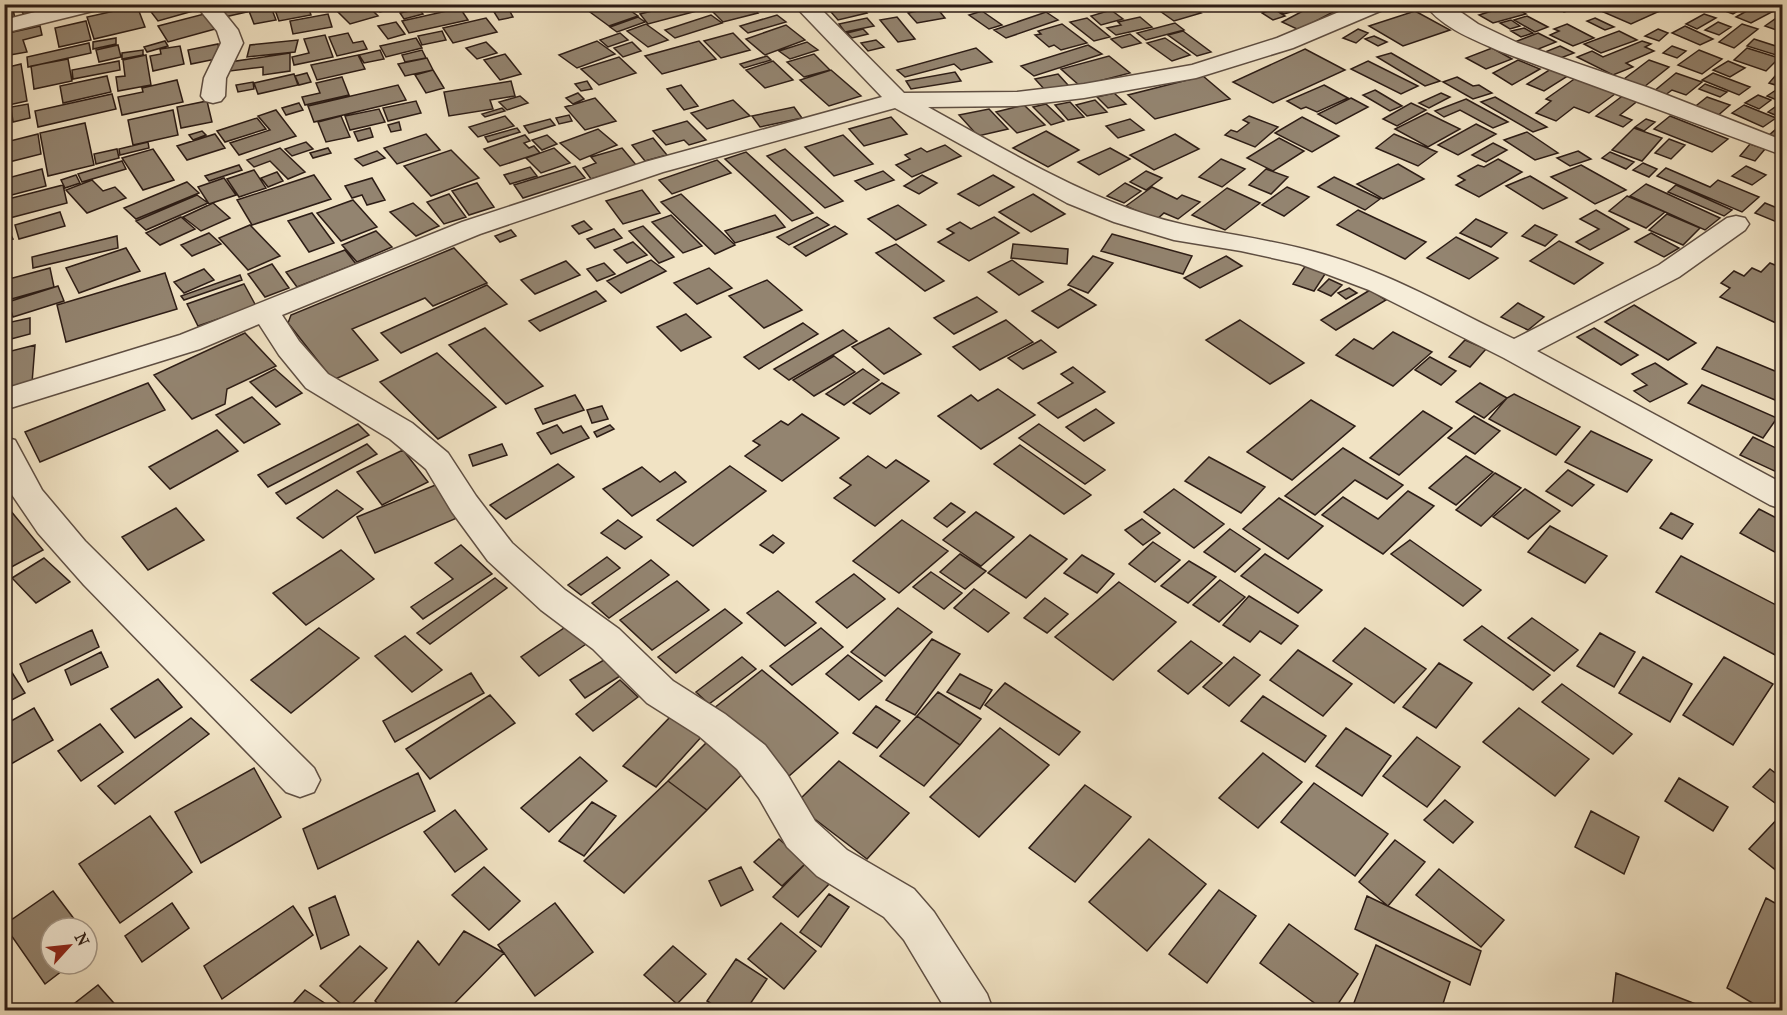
<svg xmlns="http://www.w3.org/2000/svg" width="1787" height="1015" viewBox="0 0 1787 1015" font-family="'IM FELL French Canon',serif">
	<rect width="100%" height="100%" fill="#f1e3c4"/>
	<filter id="stains"><feTurbulence type="fractalNoise" baseFrequency=".00333" numOctaves="4"/><feColorMatrix values="0 0 0 0 .2 0 0 0 0 .09 0 0 0 0 .02 0 0 0 .5 -.17"/></filter>
	<radialGradient id="worn" r=".72"><stop offset=".6" stop-color="#630" stop-opacity="0"/><stop offset="1" stop-color="#630" stop-opacity=".3"/></radialGradient>
	<path fill="#938470" stroke="#2d1d16" stroke-width="1.5" d="M25 4H61L62 7 25 17 19 6Z
		M145 4H196L200 9 158 21Z
		M216 4H244L247 12 220 18Z
		M289 4H307L311 15 279 21 274 7Z
		M310 4H343L313 11Z
		M352 4H366L378 16 350 24 335 9Z
		M373 4H408V5L380 12Z
		M579 4H621L638 16 609 26Z
		M637 4H668L643 11Z
		M680 4H700L704 9 648 24 640 14Z
		M705 4H749L758 13 723 22Z
		M824 4H858L867 13 838 20Z
		M974 4 978 8 964 11 957 5Z
		M1040 4H1069L1070 6 1050 12Z
		M1150 4H1187L1201 13 1174 21Z
		M1247 4H1266L1270 7 1257 11Z
		M1275 4H1295L1302 9 1284 14 1275 8 1279 7Z
		M1316 4 1335 11 1299 30 1282 22Z
		M1551 4H1571L1578 8 1564 12Z
		M1611 4H1650L1662 10 1631 24 1601 11 1613 5Z
		M1723 4H1750L1733 14 1717 8Z
		M1759 4 1781 7 1751 23 1736 17Z
		M1511 5 1526 14 1493 23 1479 15Z
		M137 6 145 27 94 39 87 17Z
		M271 7 276 20 254 24 249 11Z
		M936 7 945 18 917 23 908 13Z
		M460 8 468 20 409 33 402 21Z
		M508 8 513 17 499 20 494 12Z
		M13 9 15 19 4 21V11Z
		M419 9 423 14 404 19 400 13Z
		M1274 9 1285 16 1273 20 1262 13Z
		M1111 10 1123 19 1101 25 1091 16Z
		M982 11 1002 25 989 29 969 15Z
		M1415 11 1450 30 1403 46 1369 26Z
		M1046 12 1058 20 1006 38 994 30Z
		M204 14 215 29 168 42 158 26Z
		M328 14 332 27 293 34 290 21Z
		M1704 14 1716 18 1697 29 1686 24Z
		M1782 14V32L1765 26Z
		M711 15 722 23 675 38 665 30Z
		M777 15 786 22 748 33 740 26Z
		M1527 16 1548 27 1535 32 1514 20Z
		M638 17 645 22 617 32 610 27Z
		M897 17 915 39 898 42 880 20Z
		M1140 17 1152 27 1116 35 1107 28 1121 25 1118 22Z
		M486 18 497 32 453 43 443 28Z
		M867 18 874 26 845 32 839 24Z
		M1087 18 1110 37 1094 41 1070 22Z
		M1595 18 1614 27 1605 30 1587 21Z
		M1511 20 1520 26 1510 29 1500 23Z
		M86 21 91 40 59 47 55 28Z
		M396 22 405 34 388 39 378 26Z
		M1718 22 1731 27 1719 35 1705 30Z
		M1175 23 1184 30 1146 40 1137 33Z
		M646 24 668 40 648 47 627 31Z
		M1062 24 1087 43 1061 50 1054 45 1049 47 1035 35 1041 34 1038 31Z
		M1567 24 1594 38 1573 46 1550 35 1559 31 1554 29Z
		M1742 24 1758 29 1734 48 1719 42Z
		M786 25 805 40 765 55 746 39Z
		M40 26 42 35 23 40 27 52 4 56V34Z
		M1685 26 1713 39 1700 45 1672 33Z
		M1524 28 1533 33 1521 37 1511 31Z
		M863 29 868 34 852 38 847 33Z
		M1358 29 1368 33 1356 43 1343 38Z
		M1658 29 1668 33 1659 41 1645 36Z
		M442 31 446 40 422 45 418 36Z
		M1183 31 1211 52 1197 56 1168 35Z
		M1619 31 1637 40 1601 53 1584 44Z
		M348 33 353 43 363 41 367 49 337 56 329 37Z
		M620 33 628 40 608 47 600 40Z
		M733 33 750 50 721 58 704 41Z
		M1538 33 1556 42 1531 52 1512 43Z
		M1130 34 1141 43 1122 48 1111 39Z
		M325 35 333 57 294 65 292 57 309 53 304 39Z
		M1374 36 1387 42 1378 46 1365 39Z
		M116 38V44L93 49V42Z
		M416 38 422 48 386 57 380 46Z
		M1165 38 1190 55 1172 61 1147 43Z
		M1754 39 1782 48 1776 55 1747 46Z
		M298 40 295 52 247 57 250 45Z
		M876 40 884 47 868 51 861 43Z
		M165 41 168 46 147 52 144 47Z
		M597 41 615 54 577 68 559 55Z
		M699 41 716 59 662 74 645 56Z
		M1642 41 1651 44 1645 47 1654 51 1626 63 1633 67 1613 75 1577 57 1592 51 1603 57Z
		M486 42 497 53 477 59 466 48Z
		M632 42 641 51 623 57 614 48Z
		M807 42 818 50 790 59 779 51Z
		M89 43 91 53 28 67 27 57Z
		M218 44 221 58 191 64 188 50Z
		M118 45 121 57 99 62 96 50Z
		M1088 45 1102 54 1034 76 1021 66Z
		M180 46 184 64 153 71 150 56 161 54 160 49Z
		M1560 46 1574 53 1558 59 1545 52Z
		M1672 46 1686 51 1677 58 1663 53Z
		M976 48 992 62 961 70 954 64 905 77 897 70Z
		M1492 48 1512 59 1486 69 1466 58Z
		M1747 48 1779 58 1766 71 1734 60Z
		M1305 49 1345 70 1273 103 1233 82Z
		M143 50V55L122 59V53Z
		M380 50 384 59 364 63 359 55Z
		M422 50 426 58 405 62 402 55Z
		M1699 50 1722 59 1702 74 1678 65Z
		M290 53V71L263 75V67L230 71V62Z
		M1391 53 1440 81 1425 86 1377 57Z
		M505 54 521 74 500 80 484 60Z
		M814 54 830 70 804 77 787 62Z
		M146 55 151 85 118 91 116 77 125 76 123 60Z
		M358 55 365 69 317 80 311 65Z
		M767 56 771 60 744 68 740 64Z
		M1109 56 1130 73 1080 86 1061 69Z
		M619 57 636 73 599 85 581 69Z
		M427 58 433 70 405 76 398 64Z
		M68 59 72 81 34 89 31 66Z
		M1518 60 1540 69 1512 85 1493 73Z
		M1649 60 1669 67 1644 87 1624 79Z
		M119 61 120 70 73 79 72 70Z
		M773 61 793 80 765 88 746 70Z
		M1368 61 1418 86 1401 94 1351 69Z
		M1728 61 1745 68 1730 77 1713 70Z
		M21 64 27 101 4 106V68Z
		M1554 67 1571 74 1544 91 1527 84Z
		M433 70 444 88 426 93 415 75Z
		M831 70 861 96 829 106 800 80Z
		M955 72 961 81 911 89 906 81Z
		M307 73 311 82 299 85 295 76Z
		M1676 73 1702 82 1686 95 1672 90 1664 96 1653 92Z
		M1713 73 1750 87 1739 95 1702 80Z
		M294 74 298 85 258 94 254 83Z
		M1058 74 1068 85 1045 90 1035 79Z
		M1580 75 1619 91 1589 113 1574 107 1556 121 1536 113 1551 101 1546 99Z
		M107 76 111 92 63 103 60 86Z
		M1203 76 1230 99 1155 119 1128 95Z
		M1775 76 1782 78V87L1769 83Z
		M342 77 349 95 305 105 302 97 320 93 316 83Z
		M1457 77 1473 86 1479 85 1492 93 1473 99 1443 82Z
		M177 80 183 102 122 115 118 97 143 92 142 88Z
		M511 81 515 96 490 100 493 109 449 116 444 92Z
		M587 81 592 89 581 91 575 84Z
		M253 82 254 89 238 92 236 85Z
		M1705 84 1727 92 1720 97 1699 89Z
		M398 85 406 100 314 122 308 106Z
		M681 85 698 106 684 110 667 89Z
		M1324 85 1348 98 1317 112 1306 107 1301 109 1287 101Z
		M1375 90 1402 106 1390 111 1363 95Z
		M1776 90 1782 92V118L1768 112 1782 102 1767 96Z
		M578 93 584 99 573 104 566 98Z
		M1114 93 1126 104 1108 108 1097 97Z
		M1441 93 1450 97 1429 108 1419 103Z
		M112 94 116 109 38 127 35 111Z
		M1625 94 1640 99 1620 115 1632 120 1623 127 1596 116Z
		M1758 95 1771 100 1759 109 1745 103Z
		M520 96 528 103 507 110 499 102Z
		M1495 97 1547 127 1533 132 1481 102Z
		M1707 97 1730 105 1715 118 1692 109Z
		M595 98 616 121 585 130 565 107Z
		M1351 98 1368 107 1336 124 1318 114Z
		M1466 99 1508 122 1493 128 1460 110 1444 117 1435 111Z
		M733 100 750 116 707 129 691 113Z
		M1095 100 1107 112 1087 116 1076 105Z
		M207 101 212 122 181 128 177 107Z
		M416 101 421 113 388 121 383 108Z
		M1070 102 1084 117 1068 120 1055 105Z
		M299 103 303 110 286 115 282 108Z
		M1411 103 1426 110 1397 126 1383 119Z
		M28 104 30 118 13 122 11 107Z
		M1046 104 1064 121 1051 125 1033 107Z
		M1024 105 1045 125 1017 133 996 112Z
		M1744 105 1776 118 1763 127 1732 113Z
		M794 107 802 118 760 127 752 116Z
		M502 108 505 111 485 117 482 114Z
		M379 109 385 122 350 130 345 116Z
		M989 109 1008 129 978 136 959 115Z
		M173 110 178 135 133 145 128 120Z
		M276 110 296 136 239 155 230 143 270 130 258 116Z
		M1427 113 1460 129 1428 147 1395 129Z
		M569 115 572 121 559 124 556 118Z
		M341 116 350 137 326 142 318 122Z
		M505 116 514 126 478 137 469 127Z
		M1249 116 1278 127 1255 147 1225 135 1231 130 1237 132 1249 123 1243 120Z
		M1670 116 1728 139 1712 152 1654 129Z
		M891 117 907 134 864 146 849 129Z
		M1302 117 1339 136 1312 152 1275 133Z
		M257 118 266 129 225 142 217 131Z
		M550 119 555 125 529 133 524 126Z
		M1130 119 1144 130 1118 138 1106 126Z
		M1646 119 1655 122 1644 131 1635 127Z
		M687 121 706 140 689 145 684 140 666 145 653 131Z
		M399 122 401 130 391 132 388 125Z
		M85 123 94 165 48 176 40 133Z
		M1476 124 1496 134 1458 155 1438 145Z
		M370 128 373 137 358 141 354 132Z
		M517 128 520 132 488 142 485 137Z
		M1634 128 1662 138 1642 161 1612 150Z
		M598 129 617 145 580 160 560 143Z
		M1775 130 1782 133V138L1780 141 1767 137Z
		M202 131 206 135 193 140 189 135Z
		M1046 131 1079 150 1048 167 1013 148Z
		M1527 132 1558 153 1535 160 1504 140Z
		M38 134 41 154 9 162 6 142Z
		M215 134 225 148 187 160 177 146Z
		M426 134 440 150 397 164 384 148Z
		M1175 134 1199 149 1154 170 1130 155Z
		M1394 134 1437 152 1418 166 1376 148Z
		M525 135 530 141 524 143 529 148 534 146 540 153 500 166 484 149Z
		M547 135 557 144 542 150 532 140Z
		M843 135 873 164 834 176 805 147Z
		M653 138 667 155 645 161 632 145Z
		M1279 138 1304 151 1273 171 1247 158Z
		M1669 139 1685 145 1671 159 1655 153Z
		M148 142 149 148 120 155 119 149Z
		M306 142 313 149 292 156 285 149Z
		M1493 143 1507 150 1486 162 1472 155Z
		M1750 144 1765 149 1755 161 1740 156Z
		M945 145 961 156 912 177 896 165 910 159 905 155 921 148 927 152Z
		M280 148 305 172 288 179 270 161 254 167 247 160Z
		M328 148 331 153 313 158 310 153Z
		M554 148 570 163 541 173 526 158Z
		M622 148 637 166 591 179 583 168 596 163 591 157Z
		M1110 148 1130 159 1099 175 1078 162Z
		M117 149 119 158 96 164 94 154Z
		M153 149 174 180 143 190 122 158Z
		M785 149 843 201 825 208 767 156Z
		M451 150 479 178 431 196 404 166Z
		M377 151 385 158 363 166 355 159Z
		M1578 151 1591 159 1570 166 1557 158Z
		M746 152 813 213 792 221 725 159Z
		M1610 152 1634 162 1626 169 1602 158Z
		M1221 159 1245 169 1222 187 1199 177Z
		M1498 159 1522 172 1479 197 1456 185 1465 180 1458 176 1478 165 1484 167Z
		M717 160 731 173 672 194 659 180Z
		M122 161 126 169 82 182 78 174Z
		M1643 163 1657 169 1649 177 1633 170Z
		M1398 164 1424 179 1383 199 1357 184Z
		M239 165 242 170 209 181 205 176Z
		M1581 165 1626 190 1595 204 1551 177Z
		M575 166 585 178 523 198 514 185Z
		M1746 166 1766 175 1752 185 1732 176Z
		M530 167 537 176 510 184 504 175Z
		M1666 168 1710 187 1718 180 1759 197 1742 212 1657 176Z
		M42 169 46 186 4 197V179Z
		M1266 169 1288 177 1271 194 1249 185Z
		M254 170 266 188 239 197 227 179Z
		M883 171 894 180 866 190 855 181Z
		M1146 171 1162 178 1146 190 1130 182Z
		M277 172 283 181 268 187 261 178Z
		M76 175 80 183 65 188 61 180Z
		M314 175 331 199 252 225 237 200Z
		M922 175 937 183 919 194 904 186Z
		M993 175 1014 187 979 206 958 194Z
		M1530 176 1567 198 1543 209 1506 186Z
		M1334 177 1380 199 1365 210 1318 187Z
		M224 178 236 195 209 204 198 187Z
		M372 178 385 200 367 205 362 195 352 198 345 186Z
		M92 180 103 191 115 187 126 198 87 213 66 190Z
		M187 182 199 193 136 219 124 208Z
		M477 183 494 207 469 215 452 191Z
		M1125 183 1141 191 1124 203 1107 196Z
		M1646 184 1720 218 1705 230 1630 196Z
		M63 185 67 203 6 219 4 200Z
		M1676 185 1732 210 1724 216 1668 192Z
		M1152 187 1177 199 1182 195 1200 202 1178 219 1164 213 1156 220 1126 206Z
		M1287 187 1309 197 1284 216 1262 205Z
		M1227 188 1260 203 1225 230 1192 215Z
		M642 190 660 213 623 224 606 201Z
		M449 194 466 217 444 224 427 202Z
		M681 194 735 245 715 254 661 202Z
		M1033 194 1065 214 1031 232 999 212Z
		M197 195 208 203 146 230 136 221Z
		M1627 196 1665 212 1646 228 1609 211Z
		M353 200 377 227 341 241 317 213Z
		M213 203 230 218 201 231 183 217Z
		M413 203 439 226 416 236 390 212Z
		M1765 203 1782 210V224L1755 213Z
		M898 205 926 225 896 240 868 219Z
		M1358 210 1426 242 1405 259 1337 225Z
		M1596 210 1629 229 1590 250 1576 242 1599 229 1580 219Z
		M60 212 65 226 19 239 15 225Z
		M312 213 334 243 309 252 288 221Z
		M1667 214 1700 228 1683 245 1649 230Z
		M671 215 702 246 683 253 652 222Z
		M775 215 785 227 735 243 725 231Z
		M181 217 195 229 160 245 146 233Z
		M817 217 829 225 789 245 777 237Z
		M994 217 1019 233 969 261 938 242 954 233 947 229 960 222 971 229Z
		M1476 219 1507 233 1491 247 1460 233Z
		M4 221 13 239 4 242Z
		M584 221 592 229 579 234 572 226Z
		M250 225 280 256 248 270 219 238Z
		M1535 225 1557 235 1545 246 1522 236Z
		M643 226 674 257 659 263 629 231Z
		M835 226 847 234 806 256 794 247Z
		M614 229 622 238 595 248 587 239Z
		M511 230 516 236 500 242 495 236Z
		M376 231 392 247 357 262 342 245Z
		M209 233 221 244 192 256 181 245Z
		M1651 233 1679 248 1664 257 1635 242Z
		M1112 234 1192 256 1183 274 1101 251Z
		M117 236 118 248 33 268 32 257Z
		M1456 237 1498 258 1469 279 1427 258Z
		M1559 241 1603 263 1574 284 1530 261Z
		M633 242 647 255 627 263 614 250Z
		M896 244 944 281 925 291 876 253Z
		M1013 244 1068 249 1067 264 1011 258Z
		M126 248 140 271 79 293 66 268Z
		M454 248 487 283 433 306 425 298 352 329 378 360 333 380 288 323 291 315Z
		M345 250 356 264 297 287 286 272Z
		M1093 256 1113 263 1088 293 1068 285Z
		M1226 256 1242 266 1200 288 1184 278Z
		M651 260 666 271 621 293 607 281Z
		M1012 260 1043 282 1019 295 988 272Z
		M566 261 580 275 535 294 521 280Z
		M604 263 615 274 597 281 587 269Z
		M1770 263 1782 268V316L1776 323 1720 297 1730 288 1721 283 1734 271 1744 276 1752 268 1761 272Z
		M272 264 289 288 265 297 248 274Z
		M1306 265 1327 271 1314 291 1293 284Z
		M50 268 54 287 8 300 5 280Z
		M709 268 732 288 697 304 674 283Z
		M204 269 214 280 184 293 174 282Z
		M165 273 177 309 66 342 57 305Z
		M240 275 242 280 184 300 181 296Z
		M1329 279 1342 285 1331 296 1318 290Z
		M767 280 802 310 764 328 729 296Z
		M244 284 256 306 198 326 187 304Z
		M487 285 507 304 401 353 381 333Z
		M58 286 64 301 13 317 8 302Z
		M1349 288 1357 293 1346 299 1338 293Z
		M1070 289 1096 305 1058 328 1032 311Z
		M1370 290 1386 300 1336 330 1321 320Z
		M596 291 606 301 540 331 529 321Z
		M977 297 997 312 954 334 934 318Z
		M1518 303 1544 317 1528 330 1501 317Z
		M1634 305 1696 343 1668 360 1605 322Z
		M686 314 711 337 681 351 657 327Z
		M30 318V334L11 339V322Z
		M1006 320 1033 342 980 370 953 347Z
		M1240 320 1304 363 1270 384 1206 340Z
		M803 323 818 334 759 369 744 357Z
		M485 328 543 386 506 404 449 345Z
		M889 328 921 354 884 374 852 347Z
		M1594 328 1638 355 1621 365 1577 337Z
		M843 330 857 341 789 380 774 369Z
		M1393 332 1432 352 1393 386 1336 355 1354 339 1373 349Z
		M245 333 276 366 227 389 225 404 192 419 154 375Z
		M1041 340 1056 352 1023 369 1008 358Z
		M1465 340 1486 349 1470 367 1449 357Z
		M35 345 32 383 8 388 11 351Z
		M1717 347 1782 374V403L1702 369Z
		M437 353 496 407 438 439 380 382Z
		M834 356 855 372 814 396 793 380Z
		M1430 357 1456 371 1441 385 1415 370Z
		M1655 363 1687 384 1650 402 1634 391 1647 385 1632 374Z
		M1073 367 1105 392 1058 418 1038 403 1073 383 1061 374Z
		M275 369 302 393 276 407 250 382Z
		M863 369 879 380 844 405 826 394Z
		M148 383 165 410 40 462 25 432Z
		M882 383 899 393 870 414 853 403Z
		M1480 383 1507 398 1484 418 1456 402Z
		M1702 385 1777 418 1763 438 1688 403Z
		M998 389 1035 415 981 449 938 416 971 395 978 401Z
		M1514 394 1580 427 1556 455 1489 419 1507 398Z
		M575 395 584 410 543 424 535 409Z
		M252 397 280 424 244 443 216 415Z
		M1311 400 1355 426 1292 480 1247 452Z
		M602 406 608 419 592 423 587 410Z
		M1096 409 1114 423 1084 441 1066 427Z
		M1423 411 1452 428 1399 475 1370 458Z
		M802 414 839 438 782 481 745 456 760 445 753 441 781 421 788 425Z
		M1474 416 1500 431 1475 454 1448 438Z
		M358 424 369 435 268 487 258 475Z
		M1039 424 1105 470 1085 484 1019 438Z
		M557 425 563 433 581 426 589 438 551 454 537 433Z
		M610 425 614 429 597 437 594 432Z
		M217 430 238 451 170 489 149 467Z
		M1591 431 1652 460 1627 492 1565 462Z
		M1753 437 1782 451 1781 474 1740 455Z
		M367 444 377 454 286 504 276 493Z
		M502 444 507 455 473 466 469 455Z
		M1020 445 1091 495 1064 514 994 464Z
		M1343 448 1403 485 1387 499 1355 480 1315 515 1285 496Z
		M403 450 428 482 382 505 357 472Z
		M868 456 886 468 896 460 929 481 875 526 834 498 851 485 840 478Z
		M1466 456 1493 472 1456 505 1429 488Z
		M1209 457 1265 487 1241 513 1185 481Z
		M558 464 574 477 506 519 490 505Z
		M730 466 766 491 693 546 657 520Z
		M642 467 660 482 675 472 686 482 632 516 603 489Z
		M1568 470 1594 485 1572 506 1546 491Z
		M1495 473 1521 488 1481 526 1456 510Z
		M438 484 457 518 375 553 357 517Z
		M1174 489 1224 524 1194 548 1144 512Z
		M1525 489 1560 511 1528 539 1493 517Z
		M337 490 363 509 323 538 297 518Z
		M1408 491 1434 506 1383 554 1322 515 1343 497 1378 519Z
		M1279 498 1323 526 1288 559 1243 529Z
		M951 503 965 512 947 527 934 518Z
		M176 508 204 540 148 570 122 537Z
		M1759 509 1782 521V556L1740 533Z
		M10 510 43 550 4 571V513Z
		M976 512 1014 537 981 566 943 540Z
		M1671 513 1693 524 1682 539 1660 528Z
		M1142 519 1160 533 1143 545 1125 530Z
		M618 520 642 537 625 549 601 533Z
		M902 520 948 551 899 593 853 561Z
		M1550 526 1607 556 1585 583 1528 552Z
		M1230 529 1260 549 1235 572 1204 552Z
		M773 535 784 543 773 553 760 545Z
		M1030 535 1067 559 1026 598 988 573Z
		M1410 540 1481 590 1463 606 1391 554Z
		M1153 542 1180 560 1155 582 1129 564Z
		M461 545 492 574 423 619 411 607 453 579 435 563Z
		M341 550 374 579 306 625 273 593Z
		M960 554 986 571 965 589 940 572Z
		M1265 554 1322 590 1298 613 1241 576Z
		M1082 555 1114 574 1097 593 1064 573Z
		M1681 556 1782 608V647L1777 656 1656 592Z
		M607 557 620 568 581 595 568 585Z
		M44 558 70 582 36 603 12 578Z
		M651 560 669 575 609 618 592 603Z
		M1189 561 1216 577 1188 603 1161 586Z
		M931 572 962 593 944 609 913 587Z
		M854 574 885 599 847 628 816 602Z
		M495 578 507 588 430 644 417 633Z
		M1220 580 1245 597 1219 622 1193 605Z
		M677 581 709 610 652 650 620 620Z
		M1119 582 1176 622 1113 680 1055 637Z
		M974 589 1009 613 988 632 954 608Z
		M778 591 816 623 785 646 747 613Z
		M1249 596 1298 626 1281 644 1260 631 1250 642 1223 625Z
		M1045 598 1068 614 1047 633 1024 618Z
		M898 608 932 632 885 676 851 652Z
		M725 609 742 623 676 673 658 657Z
		M1532 618 1578 650 1554 671 1508 638Z
		M576 620 595 638 539 676 521 657Z
		M1482 626 1550 675 1533 690 1464 640Z
		M319 628 359 658 291 713 251 680Z
		M821 628 843 647 792 685 770 666Z
		M1365 628 1426 669 1394 703 1333 661Z
		M92 630 99 647 28 682 20 664Z
		M1600 633 1635 652 1614 687 1577 666Z
		M405 636 442 670 412 692 375 656Z
		M932 639 960 654 915 715 886 700Z
		M1191 641 1222 663 1188 694 1158 671Z
		M1298 650 1352 684 1323 716 1270 680Z
		M101 652 108 667 71 685 65 670Z
		M614 654 628 671 585 698 570 680Z
		M848 655 882 681 859 700 826 674Z
		M742 657 756 669 709 704 696 692Z
		M1234 657 1260 675 1229 706 1203 687Z
		M1643 657 1692 684 1670 722 1619 693Z
		M1724 657 1773 684 1733 745 1683 715Z
		M1439 663 1472 683 1436 728 1403 707Z
		M762 670 838 733 789 776 713 709Z
		M11 671 25 693 4 704V674Z
		M471 673 484 693 395 742 383 721Z
		M960 674 992 690 980 709 947 692Z
		M158 679 182 707 135 738 111 709Z
		M620 680 638 697 593 731 576 714Z
		M1005 683 1080 732 1059 755 985 705Z
		M1562 684 1632 734 1613 754 1542 702Z
		M938 692 981 719 960 745 917 716Z
		M490 695 515 723 430 779 406 749Z
		M1263 696 1326 736 1305 762 1241 721Z
		M876 706 900 721 877 748 853 733Z
		M34 708 53 740 4 768V725Z
		M1519 708 1589 759 1555 796 1483 742Z
		M672 715 704 734 656 787 623 766Z
		M917 716 960 745 924 786 880 756Z
		M191 718 209 734 115 804 98 786Z
		M100 724 123 752 81 781 58 751Z
		M1000 728 1049 765 979 837 930 797Z
		M1346 728 1391 756 1362 796 1316 766Z
		M712 737 750 766 707 810 668 781Z
		M1417 737 1460 767 1427 807 1383 776Z
		M1263 753 1302 782 1258 828 1219 798Z
		M580 757 607 781 549 832 521 808Z
		M839 761 909 813 867 859 795 804Z
		M254 768 281 817 201 863 175 812Z
		M1770 769 1782 778V808L1753 787Z
		M418 773 435 811 318 869 303 829Z
		M1679 778 1728 807 1713 831 1665 801Z
		M668 781 707 810 624 893 584 861Z
		M1314 783 1388 834 1355 876 1281 822Z
		M1085 785 1131 817 1075 882 1029 848Z
		M1445 800 1473 822 1453 843 1424 820Z
		M592 802 616 816 584 856 559 841Z
		M455 810 487 849 455 872 424 832Z
		M1591 811 1639 837 1624 874 1575 847Z
		M1782 814V875L1749 849Z
		M150 816 192 872 120 923 79 864Z
		M779 839 806 863 782 886 754 862Z
		M1149 839 1206 884 1147 951 1089 902Z
		M1395 840 1425 862 1388 906 1359 882Z
		M806 863 830 883 798 917 773 897Z
		M484 867 520 901 489 930 452 895Z
		M741 867 753 890 721 906 709 881Z
		M1439 869 1504 920 1481 947 1416 895Z
		M1219 890 1256 916 1207 983 1169 954Z
		M53 891 81 928H51V964H71L45 984 4 925Z
		M829 894 849 907 821 947 800 932Z
		M335 896 349 935 321 949 309 908Z
		M1367 896 1481 951 1470 985 1355 929Z
		M1766 898 1782 907V1010H1764L1727 988Z
		M172 903 189 928 142 962 125 936Z
		M555 903 593 952 535 996 498 945Z
		M293 906 313 935 222 999 204 966Z
		M781 923 816 951 784 989 748 959Z
		M1289 924 1358 974 1334 1010H1324L1260 963Z
		M464 931 504 953 448 1010H385L375 1001 418 941 439 965Z
		M1376 945 1450 982 1441 1010H1357L1352 1008Z
		M360 946 387 968 347 1009 320 986Z
		M673 946 706 974 677 1004 644 975Z
		M736 959 767 979 746 1010H721L707 1001Z
		M1616 973 1711 1010H1612Z
		M98 985 120 1010H66Z
		M305 990 335 1010H287Z"/>
	<g fill="none" stroke-linecap="round" stroke-linejoin="round">
		<g stroke="#5e4e42" stroke-width="3">
			<path id="street" d="M66 4H103L101 9 4 33V20Z
				M195 4H217L238 30 243 43 226 78 225 96 221 101 213 103 205 101 201 96 204 78 221 43 217 31Z
				M793 4H816L904 93 1017 92 1084 84 1192 65 1277 38 1358 4H1387L1385 9 1293 48 1196 78 1084 98 1017 106 928 107C994 143 1059 183 1130 209 1189 231 1254 235 1315 252 1385 270 1449 308 1514 339L1659 265 1727 218 1736 216 1745 218 1749 224 1745 230 1679 277 1537 351 1782 483V509L1770 505 1504 358 1369 290 1300 264 1241 251 1174 240 1114 222 1067 203 895 108 663 172 480 234 282 315 299 341 328 374 412 423 448 453 476 496 512 543 565 590 619 629 673 681 725 714 765 745 787 774 815 821 847 850 914 889 934 912 987 994 993 1010H946L904 940 884 917 817 876 787 847 759 798 737 769 699 736 647 703 593 649 541 610 488 561 452 512 426 469 390 439 306 388 279 355 259 324 200 349 4 410V389L180 335 462 222 645 162 882 97Z
				M1425 4H1449L1478 24 1518 43 1649 88 1782 140V155L1502 52C1477 41 1441 28 1425 4Z
				M4 437 15 440 42 490 85 541 314 768 320 780 314 792 300 797 286 792 84 585 38 533 4 483Z"/>
		</g>
		<use href="#street" fill="#f6edd9" fill-rule="evenodd"/>
	</g>
	<rect width="1787" height="1015" fill="none" stroke="#f1e3c4" stroke-width="24"/>
	<rect x="6" y="6" width="1775" height="1003" fill="none" stroke="#2d1d16" stroke-width="3"/>
	<rect x="12" y="12" width="1763" height="991" fill="none" stroke="#2d1d16" stroke-width="1.5"/>
	<g transform="translate(69 946) rotate(63)"><circle r="28" fill="#f6edd9" stroke="#a69a8b" stroke-width="1.5"/>
	<path d="M0-4.5L10 22L0 15L-10 22Z" fill="#8f2418"/>
	<text y="-9" font-size="16" font-weight="bold" text-anchor="middle" fill="#2d1d16">N</text>
	</g>
	<rect width="100%" height="100%" filter="url(#stains)"/>
	<rect width="100%" height="100%" fill="url(#worn)"/>
</svg>
